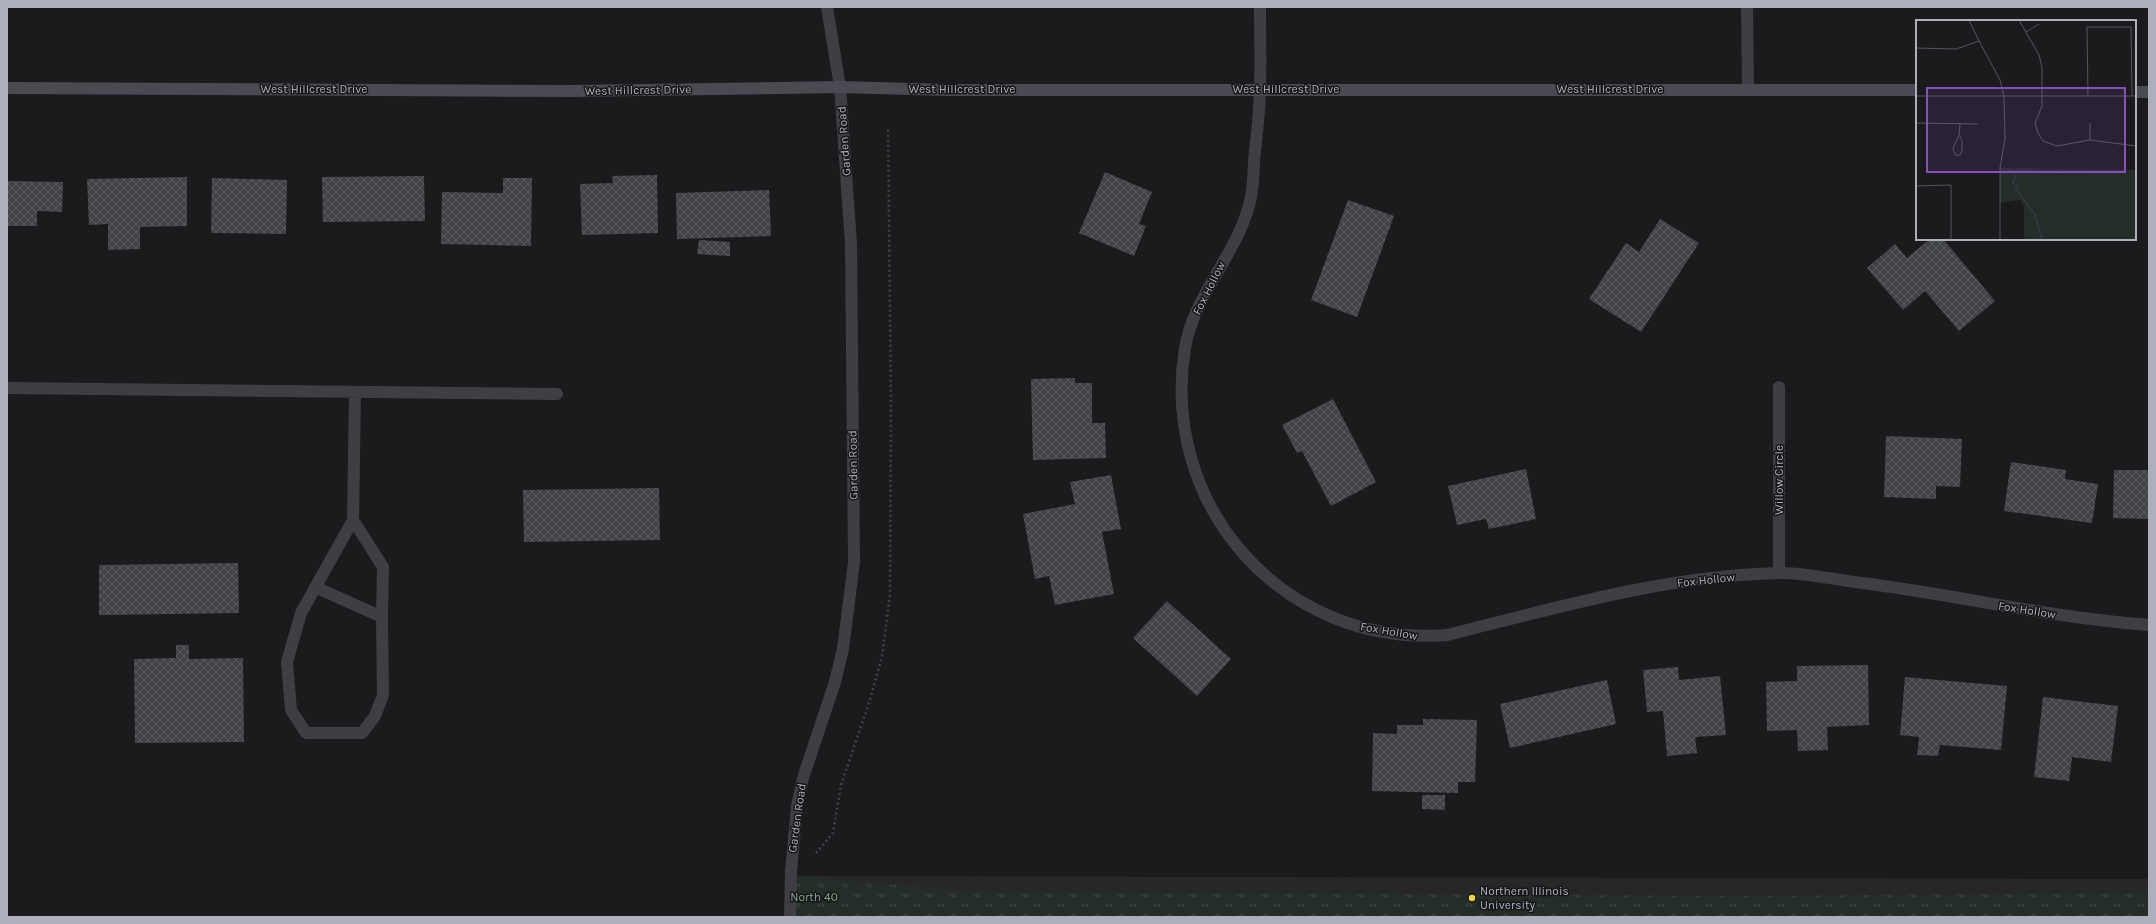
<svg xmlns="http://www.w3.org/2000/svg" width="2156" height="924" viewBox="0 0 2156 924" font-family="Karla,sans-serif">
	<defs>
		<pattern id="park-tufts" width="24" height="20" patternUnits="userSpaceOnUse"><rect width="24" height="20" fill="#242d27"/><path d="M3 7l-1-3M5 7V3M7 7l1-3M15 17l-1-3M17 17v-4M19 17l1-3" fill="none" stroke="#414944"/></pattern>
		<pattern id="building-cross-hatch" width="8" height="8" patternUnits="userSpaceOnUse"><rect width="8" height="8" fill="#424347"/><path d="M0 0l8 8M0 8l8-8" fill="none" stroke="#5b5c60"/></pattern>
	</defs>
	<rect width="100%" height="100%" fill="#1b1b1d"/>
	<path fill="#27272a" d="M795 876 2149 879V917H794Z"/>
	<path fill="url(#park-tufts)" d="M795 876 966 891 1729 896 2149 893V917H795Z"/>
	<path fill="url(#building-cross-hatch)" d="M1105 172 1152 192 1139 224 1146 226 1134 256 1079 233Z
		M657 175 658 233 582 235 580 184 613 183 612 176Z
		M424 176 425 221 323 222 322 177Z
		M187 177V226L140 227V249L108 250V224L89 225 87 179Z
		M212 178 287 180 286 234 211 233Z
		M503 178H532L531 246 441 244 442 192 503 193Z
		M7 181 63 182 62 212 37 211V226H7Z
		M769 190 771 236 677 239 676 193Z
		M1348 200 1394 216 1357 317 1311 300Z
		M1660 219 1699 243 1641 332 1589 299 1626 243 1639 252Z
		M1930 239H1943L1995 301 1959 331 1925 291 1903 310 1867 268 1895 244 1907 258Z
		M699 240 730 242V256L697 254Z
		M1075 378V383H1092V423H1105L1106 458 1033 460 1031 379Z
		M1333 399 1376 482 1331 506 1302 451 1297 453 1282 425Z
		M1886 436 1962 439 1960 487 1936 486V499L1884 497Z
		M2011 462 2066 470 2065 479 2098 484 2092 523 2004 511Z
		M1526 469 1536 519 1489 529 1486 519 1457 525 1448 486Z
		M2114 470H2149V519L2113 518Z
		M1111 475 1121 529 1102 532 1114 594 1055 605 1049 576 1035 579 1023 514 1075 504 1070 482Z
		M659 488 660 540 524 542 523 490Z
		M238 563 239 613 99 615V565Z
		M1167 601 1231 659 1197 696 1133 638Z
		M176 645H189V659L243 658 244 742 135 743 134 659 176 658Z
		M1868 665 1869 725 1827 727 1828 750 1798 751 1797 730 1767 731 1766 682 1797 681V666Z
		M1678 667 1679 680 1720 676 1726 735 1695 737 1697 753 1667 756 1663 711 1647 712 1643 670Z
		M1905 677 2007 686 2001 750 1940 745 1938 756 1917 755 1919 737 1900 735Z
		M1607 680 1616 724 1510 748 1500 704Z
		M2043 697 2118 706 2111 762 2072 757 2069 781 2034 777Z
		M1423 719 1477 720 1475 782H1458V793L1372 791 1373 733 1397 734V725H1423Z
		M1422 795H1445V810L1422 809Z"/>
	<g fill="none" stroke-linecap="round" stroke-linejoin="round">
		<path stroke="#424249" stroke-width="2.5" stroke-dasharray="2 3" stroke-linecap="butt" d="M816 853 833 833 841 785 870 700 882 656 890 594 891 408 888 127"/>
		<path stroke="#3e3e44" stroke-width="12" d="M7 388 557 394
			M353 520 383 567 382 617 383 695 375 716 362 733H306L291 710 287 662 301 613 353 520 355 392
			M315 587 382 617"/>
		<path stroke="#3e3e44" stroke-width="12" d="M1260 7C1260 34 1261 61 1260 88 1260 109 1257 131 1255 152 1253 167 1254 183 1251 197 1240 252 1194 293 1185 348 1159 508 1286 648 1447 635 1556 608 1664 576 1777 573 1803 572 1836 580 1862 583 1958 595 2052 618 2149 625
			M1747 7 1748 90
			M1779 387V573
			M790 917 791 871 797 806 803 778 835 682 843 649 854 562 851 244 840 87 827 7"/>
		<path stroke="#4a4a52" stroke-width="12" d="M7 88 573 91 840 87 948 90H1917
			M2135 92H2149"/>
	</g>
	<circle fill="#f2d43d" stroke="#161618" stroke-width="1.5" cx="1472" cy="898" r="4"/>
	<g text-anchor="middle" stroke-width="3" stroke-linejoin="round" paint-order="stroke">
		<g font-size="12" fill="#adafbc" stroke="#161618">
			<text x="314" y="93">West Hillcrest Drive</text>
			<text x="962" y="93">West Hillcrest Drive</text>
			<text x="1286" y="93">West Hillcrest Drive</text>
			<text x="1610" y="93">West Hillcrest Drive</text>
			<text transform="translate(638 90) rotate(-1)" y="4">West Hillcrest Drive</text>
			<text transform="translate(844 141) rotate(-94)" y="4">Garden Road</text>
			<text transform="translate(1209 288) rotate(-63)" y="4">Fox Hollow</text>
			<text transform="translate(853 465) rotate(-91)" y="4">Garden Road</text>
			<text transform="translate(1779 480) rotate(-90)" y="4">Willow Circle</text>
			<text transform="translate(1706 580) rotate(-6)" y="4">Fox Hollow</text>
			<text transform="translate(2027 610) rotate(9)" y="4">Fox Hollow</text>
			<text transform="translate(1389 631) rotate(10)" y="4">Fox Hollow</text>
			<text transform="translate(797 818) rotate(-82)" y="4">Garden Road</text>
		</g>
		<g font-size="12" fill="#adafbc" stroke="#161618" text-anchor="start">
			<text x="1480" y="895">Northern Illinois<tspan x="1480" dy="14">University</tspan></text>
		</g>
		<g font-size="12" fill="#85a78d" stroke="#161618">
			<text x="814" y="901">North 40</text>
		</g>
	</g>
	<g transform="translate(1916 20)">
		<rect width="220" height="220" fill="#1b1b1d"/>
		<path d="M84 148 220 150V220H108V187L104 180 84 183Z" fill="#242d27"/>
		<path fill="none" stroke="#303742" stroke-width="2" d="M100 154 97 163 102 165 100 169 119 195 126 220"/>
		<path fill="none" stroke="#55565d" stroke-width="1" d="M53 0 63 21M103 0 123 35 126 47V86L119 103 122 113 127 121 141 126 174 120 220 126M110 12 123 4M0 28 40 29 63 21 84 60 88 76 89 119 84 148V220M0 76H220M172 76 171 7H215L216 76M0 103 62 104M174 103V120M43 115 46 120V131L44 135H39L37 128 43 115 44 104M0 166 35 165V220"/>
		<path fill="#884dbe" fill-opacity="0.15" stroke="#884dbe" stroke-width="2" d="M11 68H209V152H11Z"/>
		<rect width="220" height="220" fill="none" stroke="#adafbc" stroke-width="2"/>
	</g>
	<rect width="2156" height="924" fill="none" stroke="#adafbc" stroke-width="16"/>
</svg>
